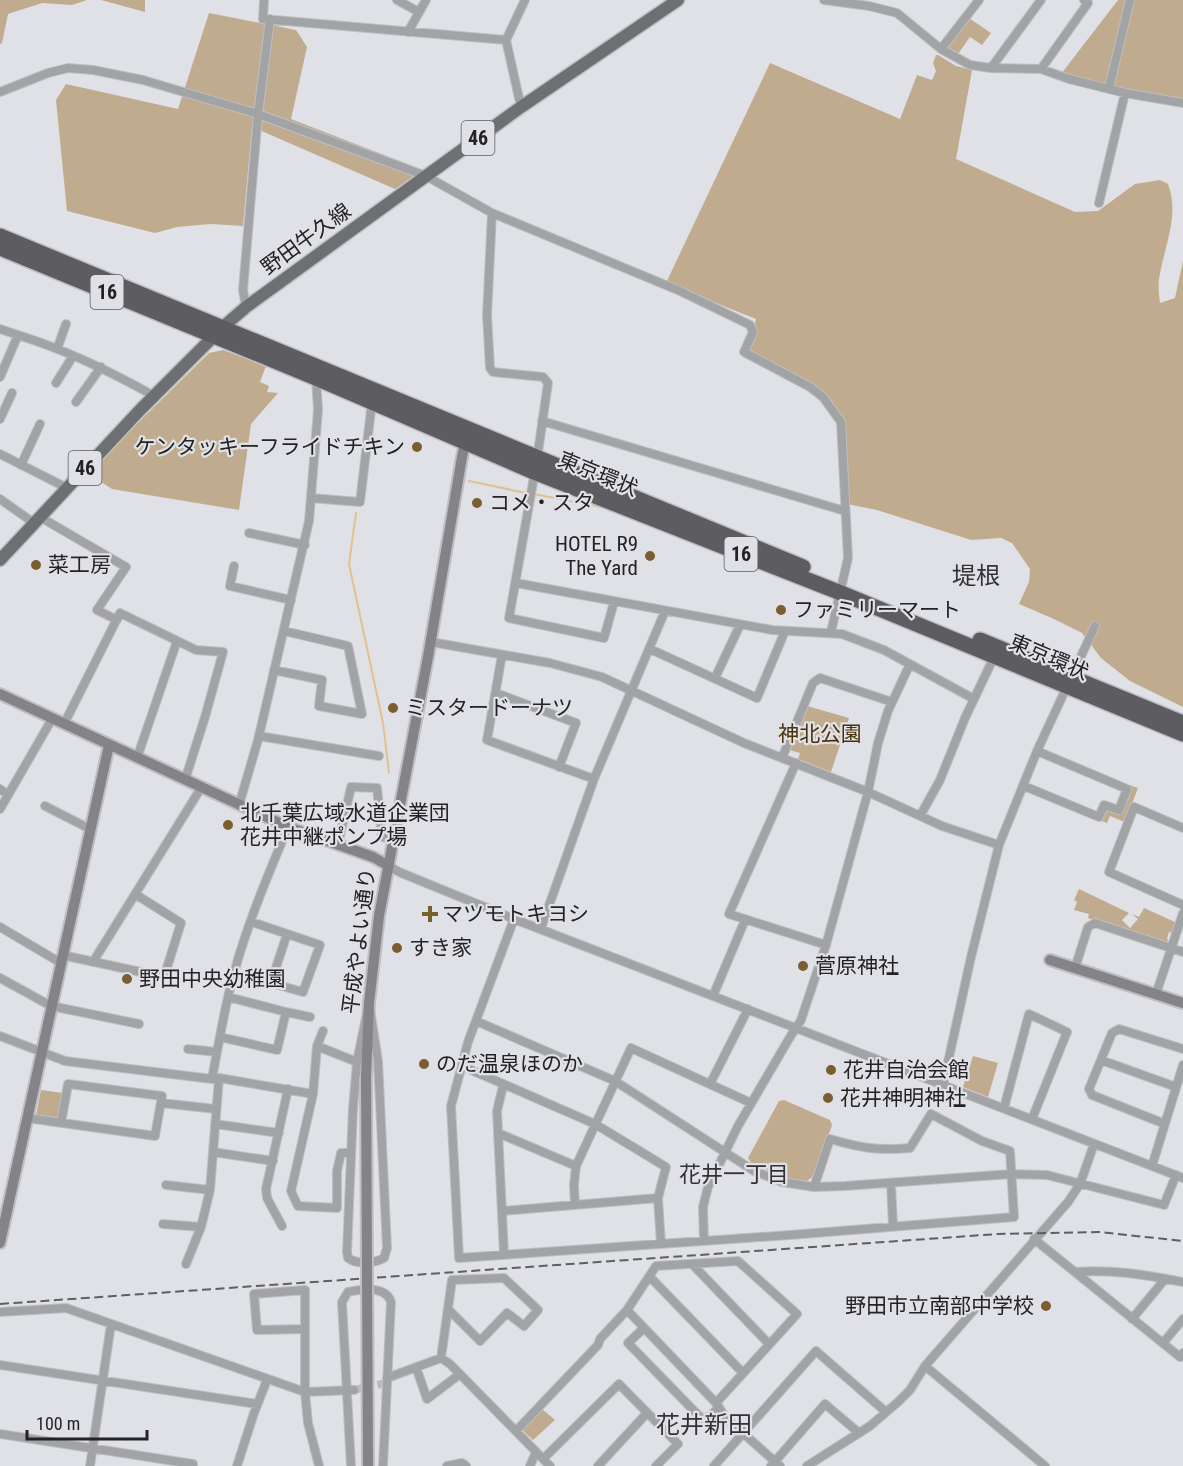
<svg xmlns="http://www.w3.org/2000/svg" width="1183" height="1466" viewBox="0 0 1183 1466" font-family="'Roboto Condensed','Noto Sans JP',sans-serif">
	<rect width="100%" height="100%" fill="#e0e1e6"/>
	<path fill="#c0ab8e" d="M0 0H87L72 5 42 3 8 14 2 43 0 44Z
		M101 0H145V12Z
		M1118 0H1129L1109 86 1061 74Z
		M1134 0H1183V99L1113 87Z
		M209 13 296 30 307 47 291 119 423 170 395 189 252 127 243 226 211 224 177 227 155 233 67 211 56 100 66 84 178 109Z
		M969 18 991 33 982 45 970 37 958 54 948 49 947 46Z
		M936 55H938L956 66 972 70 956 159 1075 212 1098 211 1135 184 1160 180 1168 184C1180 215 1164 247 1159 279 1158 286 1159 295 1160 303L1175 298 1183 261V707L1130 681 1101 658 1082 633 1054 619 1019 604 1029 582 1030 569 1012 543 1001 538 971 540 877 510 847 504 845 434 833 405 749 351 756 319 666 283 770 63 900 119 917 75 932 80 936 71 933 63Z
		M223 350 266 366 260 382 269 386 267 392 278 393 251 424 239 510 112 489 87 473 209 353Z
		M807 706 849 718 831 772 798 759 800 753 789 750Z
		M1130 785 1138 788 1125 822 1110 816 1107 823 1101 821 1105 810 1108 808 1120 813Z
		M1079 889 1129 913 1122 920 1130 928 1138 919 1132 914 1139 917 1144 908 1175 922 1172 933 1169 932 1167 939 1169 940 1165 943 1088 918 1089 914 1074 910 1077 902 1074 900Z
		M973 1056 998 1063 988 1097 963 1087Z
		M41 1090 63 1093 60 1116 57 1118 36 1116Z
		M784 1100 830 1120 832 1125 815 1175 807 1181 788 1179 751 1163 748 1158 779 1101Z
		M542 1409 555 1420 533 1440 523 1431 524 1428Z"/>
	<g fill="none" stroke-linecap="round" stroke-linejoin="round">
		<path stroke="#e1c192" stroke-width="2" d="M469 481 526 493
			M534 494 601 507
			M356 513 349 564 383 723 389 773"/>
		<path stroke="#babbbf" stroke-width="8" stroke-dasharray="8 4" stroke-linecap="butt" d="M354 1390 386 1383"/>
		<g stroke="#bebfc3" stroke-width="10">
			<path id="street" d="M264 0 263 19 506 40
				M397 0 419 12
				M824 0 869 6 897 13 941 49 970 65 991 68 1041 69 1069 79 1125 93 1183 103
				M408 32 426 0
				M941 49 979 0
				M991 68 1041 0
				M1041 69 1088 3 1084 0
				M1109 88 1130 0
				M0 92 48 73 68 68 93 70 143 80 258 114 426 176 492 213 680 291 750 325 753 332 744 352 810 387 823 397 841 422 848 558 831 632
				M521 107 506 40 525 0
				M1099 203 1125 93
				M492 213 487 315 490 368 493 372 543 377 548 383 537 459
				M246 307 243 290 258 114 270 19
				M0 329 18 335
				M57 349 66 324
				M0 377 18 335C66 350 110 371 154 396
				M56 383 73 356
				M76 402 101 367
				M0 419 12 393
				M542 421 845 511
				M0 454 67 488
				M21 465 40 424
				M535 471 509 618 604 638 614 602
				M311 498 360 502 372 402
				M0 499 34 523
				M40 517 126 567 97 610 117 620
				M249 533 305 545
				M234 566 230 586 291 600
				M516 583 772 630 842 634 884 650 974 699
				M431 642 550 663 602 677 744 743 868 792 942 826 999 845
				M650 649 757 698 785 631
				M502 655 487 740 594 779
				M274 670 322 680 319 706 362 714 348 646 284 631
				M715 678 740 625
				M496 693 576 723 559 767
				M64 724 120 613 196 650 223 652 205 717 185 780
				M259 736 379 756
				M137 758 177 641
				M782 758 813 683 820 678 892 702
				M796 763 729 914 826 945
				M1024 786 1099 817 1104 805 1119 810 1127 789 1037 751
				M0 789 8 795
				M239 805 258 740 309 521 318 410 316 378
				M45 806 90 829
				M0 809 52 719
				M920 816 940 780 965 718 994 657
				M1183 828 1134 807 1109 872 1183 905
				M338 845 351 787 377 788 382 837 393 839
				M389 866 399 872 514 919 1183 1178
				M514 919 468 1042 451 1106 459 1258 790 1235 1014 1217 1010 1151 982 1141 931 1114 910 1148C878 1151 861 1148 830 1139L814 1187
				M252 922 320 945 303 992 271 983 287 934
				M0 927 61 963
				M541 928 594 779 665 611
				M62 955 164 977 181 923 135 894
				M93 962 201 788
				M1075 968 1088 927 1095 923 1183 952
				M0 978 51 1006 139 1024
				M1156 994 1183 913
				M713 996 745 920
				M369 1003 378 1061 387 1248 384 1258C375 1263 357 1265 348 1258L347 1252 353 1109 357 1062Z
				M286 1012 310 1017
				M476 1021 615 1081 754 1171 782 1182 814 1187 845 1186 1011 1174 1047 1175 1164 1205 1176 1175
				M323 1031 317 1046 313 1094 291 1191 298 1206 337 1208V1171L341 1153H351
				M0 1036 65 1061 212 1079 219 1078 313 1094
				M220 1037 277 1050 286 1012 228 997
				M317 1046 357 1062
				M188 1049 217 1052
				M1101 1060 1176 1087
				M462 1066 595 1124 666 1167 658 1198 661 1244
				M212 1079C217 1052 222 1024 228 997 241 939 265 882 288 827
				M710 1084 748 1009
				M943 1085 971 957 999 845 1037 751 1095 626
				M503 1086 497 1111 504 1254
				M161 1103 216 1109
				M1004 1108 1029 1014 1067 1032 1032 1119
				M27 1118 155 1136 162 1096 68 1084 61 1123
				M215 1124 279 1133
				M1165 1124 1092 1095 1089 1089 1112 1033 1119 1029 1183 1049
				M498 1133 576 1166
				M213 1152 273 1161
				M1152 1166 1183 1065
				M891 1183 893 1226
				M166 1185 210 1190
				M575 1205 574 1185 576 1166 631 1048 751 1103
				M502 1211 658 1198
				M163 1224 201 1227
				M282 1226 267 1198 266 1189 288 1089
				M1034 1239 1180 1357 1183 1353
				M704 1241 703 1207 708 1187 738 1126 790 1037 801 1020 826 945 868 792 878 743 888 711 910 664
				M186 1264 201 1227 210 1190 219 1078
				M692 1264 769 1344
				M1075 1272C1112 1269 1147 1275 1183 1282
				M650 1277 743 1373
				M627 1310 716 1403 726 1418 780 1466
				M0 1312 66 1308 305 1392 354 1390
				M1132 1319 1165 1279
				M644 1328 628 1343 701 1418 709 1417 719 1407
				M305 1329 257 1330 254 1294 305 1290V1392L308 1423 319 1466
				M1163 1343 1183 1319
				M441 1358 452 1280 504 1278 538 1310 524 1326 507 1313 480 1341 448 1309
				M0 1365 257 1404
				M925 1366 1045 1466
				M416 1367 427 1399 460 1374
				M387 1378 441 1358 450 1364 550 1466
				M516 1431 598 1345 600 1339 627 1310 656 1266 738 1261 797 1314 716 1403
				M0 1434 193 1464V1466
				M543 1459 619 1384 678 1444 656 1466
				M90 1466 111 1324
				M237 1466 254 1413 267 1380
				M351 1466 342 1302 348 1292C362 1289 386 1286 391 1302L383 1466
				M447 1466 462 1463 466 1466
				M530 1466 536 1452
				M598 1466 647 1413
				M714 1466 816 1351 886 1412
				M771 1466 825 1404 859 1433
				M807 1466 870 1426 898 1402 910 1390 925 1366 1068 1202 1080 1184 1094 1144"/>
		</g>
		<g stroke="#bebfc3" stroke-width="14">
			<path id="secondary" d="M0 694 288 827 373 857 389 866
				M1050 960 1183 1003
				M366 1077 369 1003 379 916 428 657 462 457 466 438
				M0 1243 109 745"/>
		</g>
		<g stroke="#bebfc3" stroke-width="15">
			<path id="primary" d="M0 560 140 410 223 327 246 307 521 107 678 0"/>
		</g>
		<g stroke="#bebfc3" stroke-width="18">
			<path id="highway" d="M0 236 803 567
				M0 248 316 378 534 472 841 593 1183 734
				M980 640 1183 723"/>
		</g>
		<use href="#street" stroke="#a2a3a5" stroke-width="8"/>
		<use href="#secondary" stroke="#848488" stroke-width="10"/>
		<use href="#primary" stroke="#6e6f73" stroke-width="12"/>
		<use href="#highway" stroke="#5c5c61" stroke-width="15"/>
		<path stroke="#5f5f62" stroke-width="2" stroke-dasharray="9 4.5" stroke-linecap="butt" d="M0 1304 998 1234 1099 1232 1183 1241"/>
		<g stroke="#bebfc3" stroke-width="14" stroke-linecap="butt">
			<path id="secondary-bridge" d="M366 1077 368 1466"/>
		</g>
		<use href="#secondary-bridge" stroke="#848488" stroke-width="10"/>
	</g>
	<g fill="#7a5e31" stroke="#e0e1e6" stroke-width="2">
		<circle cx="417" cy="447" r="6"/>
		<circle cx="477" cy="503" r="6"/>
		<circle cx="650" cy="556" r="6"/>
		<circle cx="36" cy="565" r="6"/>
		<circle cx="781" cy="610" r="6"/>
		<circle cx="393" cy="708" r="6"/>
		<circle cx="228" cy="825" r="6"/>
		<path d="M427 905h6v6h6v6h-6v6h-6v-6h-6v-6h6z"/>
		<circle cx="397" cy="948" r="6"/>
		<circle cx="803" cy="966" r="6"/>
		<circle cx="127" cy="979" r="6"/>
		<circle cx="424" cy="1064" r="6"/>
		<circle cx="831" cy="1070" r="6"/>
		<circle cx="828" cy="1098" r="6"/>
		<circle cx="1046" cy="1306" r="6"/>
	</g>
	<g text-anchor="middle" stroke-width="4.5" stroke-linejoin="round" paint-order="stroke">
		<g fill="#e0e1e6" stroke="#5c5c5f" stroke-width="1.5">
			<rect x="461.5" y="121" width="33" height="34" rx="4.5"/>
			<rect x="90.5" y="275" width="33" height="34" rx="4.5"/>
			<rect x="68.5" y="451" width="33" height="34" rx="4.5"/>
			<rect x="724.5" y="537" width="33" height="34" rx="4.5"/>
		</g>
		<g font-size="20" font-weight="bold" fill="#232325">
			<text x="478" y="145">46</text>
			<text x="107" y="299">16</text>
			<text x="85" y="475">46</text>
			<text x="741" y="561">16</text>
		</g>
		<g font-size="21" fill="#232325" stroke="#e0e1e6">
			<text transform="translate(306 239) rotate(-36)" y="7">野田牛久線</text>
			<text transform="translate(598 474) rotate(22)" y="7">東京環状</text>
			<text transform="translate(1049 657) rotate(23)" y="7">東京環状</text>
			<text transform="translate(359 941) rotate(-83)" y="7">平成やよい通り</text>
		</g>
		<g font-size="21" fill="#232325" stroke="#e0e1e6" text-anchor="start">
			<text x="405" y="454" text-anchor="end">ケンタッキーフライドチキン</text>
			<text x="489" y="510">コメ・スタ</text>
			<text x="638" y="551" text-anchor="end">HOTEL R9<tspan x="638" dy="24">The Yard</tspan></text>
			<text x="48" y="572">菜工房</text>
			<text x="793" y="617">ファミリーマート</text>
			<text x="405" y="715">ミスタードーナツ</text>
			<text x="240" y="820">北千葉広域水道企業団<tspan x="240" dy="24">花井中継ポンプ場</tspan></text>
			<text x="442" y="921">マツモトキヨシ</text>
			<text x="409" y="955">すき家</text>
			<text x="815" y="973">菅原神社</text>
			<text x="139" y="986">野田中央幼稚園</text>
			<text x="436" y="1071">のだ温泉ほのか</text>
			<text x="843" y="1077">花井自治会館</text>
			<text x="840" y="1105">花井神明神社</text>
			<text x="1034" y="1313" text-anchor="end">野田市立南部中学校</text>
		</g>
		<g font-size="21" fill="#48320c" stroke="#e0e1e6">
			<text x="820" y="741">神北公園</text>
		</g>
		<g font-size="22" fill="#323236" stroke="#e0e1e6">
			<text x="734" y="1182">花井一丁目</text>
		</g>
		<g font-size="24" fill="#323236" stroke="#e0e1e6">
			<text x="976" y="584">堤根</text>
			<text x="704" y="1433">花井新田</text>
		</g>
	</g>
	<path d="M27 1430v9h120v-9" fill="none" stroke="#232325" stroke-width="3"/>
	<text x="36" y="1430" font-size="18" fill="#232325" stroke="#e0e1e6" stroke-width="4.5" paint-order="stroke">100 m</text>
</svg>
